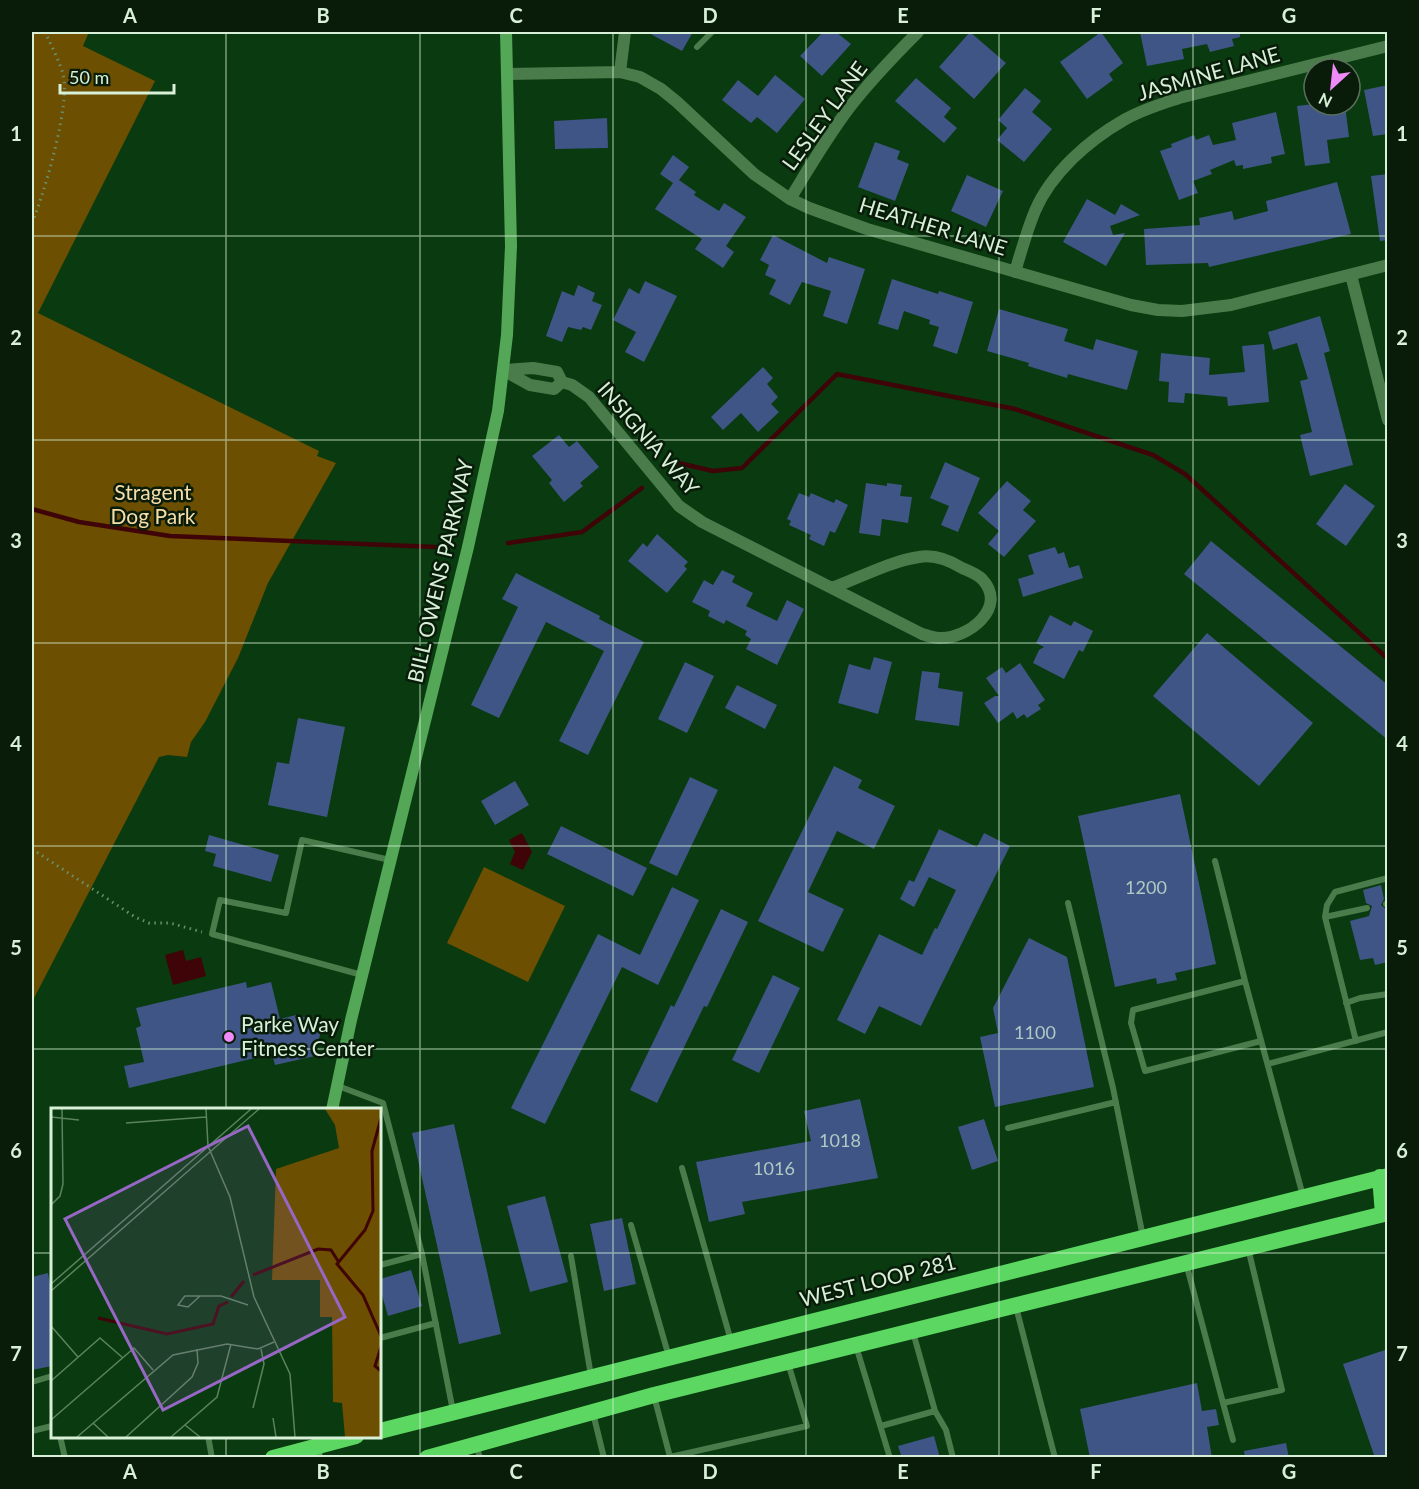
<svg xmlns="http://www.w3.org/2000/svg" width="1419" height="1489" viewBox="0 0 1419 1489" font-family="Lato,sans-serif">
	<rect width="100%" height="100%" fill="#0a3a0f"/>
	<path fill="#6c4f00" d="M32 32H89L83 46 155 81 38 313 319 451 317 456 336 463 268 583 238 658 205 722 191 742 187 757 168 755 159 757 32 1002Z
		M484 867 565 906 528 982 447 943Z"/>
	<path fill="#3f0407" d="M522 833 532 852 523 870 510 864 515 852 509 840Z
		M183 950 186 961 201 957 206 976 173 985 165 955Z"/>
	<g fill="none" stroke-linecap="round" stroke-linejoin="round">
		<path stroke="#3f0407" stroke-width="4.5" d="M678 463 713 471 742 468 837 374 1015 409 1153 455 1185 474 1388 659
			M32 509 79 522 170 536 435 547
			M508 543 582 532 642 488"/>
	</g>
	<path fill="#3e5586" d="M647 32H693L682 51Z
		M823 32H836L851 44 822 76 800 56Z
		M970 32 1006 63 974 99 939 67Z
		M1101 32 1123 63 1109 74 1113 80 1087 99 1060 62Z
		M1140 32H1240V37L1232 39 1234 46 1210 52 1207 44 1182 49 1184 59 1147 66Z
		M775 75 805 99 777 133 757 117 751 123 722 100 738 80 758 96Z
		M916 78 951 108 944 117 957 128 944 143 895 101Z
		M1388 85V134L1373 136 1364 90Z
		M1025 88 1041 101 1032 112 1052 129 1024 162 997 140 1007 128 998 120Z
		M1314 104 1345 105 1349 137 1327 140 1330 163 1305 166 1297 106Z
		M1276 112 1285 154 1271 157 1272 163 1243 169V165L1236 166 1234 160 1210 170 1212 174 1193 181 1198 193 1179 200 1160 151 1172 147 1171 144 1194 135 1196 140 1209 135 1213 145 1236 140 1232 123Z
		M607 118 608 148 555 149 554 121Z
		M875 142 900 151 897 159 909 164 895 201 858 187Z
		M673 155 689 167 679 180 696 192 694 195 719 211 724 203 746 217 726 246 734 252 723 268 695 249 702 239 655 209 673 183 660 174Z
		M1388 174V240L1380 241 1371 176Z
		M967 175 1003 191 986 227 951 211Z
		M1337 182 1351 234 1209 267 1208 263 1146 265 1144 229 1200 225 1199 218 1232 211 1234 220 1268 211 1266 201Z
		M1087 199 1115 215 1121 204 1140 215 1110 226 1113 235 1125 233 1106 266 1063 242Z
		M773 235 827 263 829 257 865 269 847 324 823 316 831 291 802 282 790 305 769 294 776 280 765 275 769 265 760 260Z
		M892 279 938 294 939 291 973 302 957 354 933 346 939 327 929 324 930 320 904 311 898 330 878 324Z
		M645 281 677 296 644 362 625 352 636 332 613 320 629 288 639 294Z
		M578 285 595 293 592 301 602 305 591 330 583 327 581 330 568 327 562 342 546 336 562 291 574 296Z
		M999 309 1068 329 1064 341 1093 350 1096 339 1138 351 1127 390 1068 374 1067 378 1028 366 1029 363 987 351Z
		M1320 316 1330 351 1324 353 1353 465 1310 476 1300 435 1312 432 1300 381 1308 379 1297 343 1273 350 1268 332Z
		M1264 344 1269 402 1228 406 1227 397 1185 393 1184 403 1168 402 1169 382 1159 381 1161 353 1210 358 1209 375 1245 372 1242 346Z
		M763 367 773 378 767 384 778 397 771 404 779 412 758 432 741 413 723 430 711 417Z
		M559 435 569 447 577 441 599 467 580 483 583 486 564 502 549 483 552 480 532 456Z
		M945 462 980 478 958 532 941 525 949 506 930 498Z
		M1007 481 1031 501 1023 510 1036 521 1004 557 988 544 999 531 978 513Z
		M866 483 887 486V483L902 485 900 496 912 497 908 523 882 519 880 536 859 533Z
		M1345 484 1375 506 1346 546 1316 524Z
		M799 493 809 497 811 493 834 503 836 499 848 505 835 533 830 531 824 546 809 539 811 535 789 525 791 521 787 519Z
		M657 534 688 562 684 566 687 569 667 593 628 561 643 543 647 547Z
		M1211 541 1388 685V740L1184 574Z
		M1055 547 1058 554 1064 552 1069 568 1079 565 1083 578 1023 597 1018 579 1034 574 1028 555Z
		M722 570 735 576 732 582 753 593 746 606 777 621 787 600 804 609 777 665 746 649 751 639 745 635 747 631 726 620 724 624 708 616 710 611 692 602 704 580 713 585Z
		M516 573 600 616 599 619 644 642 588 755 559 741 604 651 546 622 499 718 471 705 518 607 502 599Z
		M1050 615 1071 626 1074 621 1093 631 1083 652 1079 650 1064 679 1033 663 1039 650 1044 647 1036 643Z
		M1207 633 1313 723 1259 786 1153 696Z
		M874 657 892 662 878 714 838 703 849 664 870 670Z
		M685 662 714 676 687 733 658 719Z
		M1020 663 1045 700 1038 705 1041 709 1027 718 1024 714 1017 719 1013 712 998 723 984 703 995 696H999L986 678 1002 667 1006 673Z
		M922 671 940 673 938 688 963 692 959 726 915 720Z
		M737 685 777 705 765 729 725 708Z
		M298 718 345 727 327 817 268 805 277 762 289 764Z
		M834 766 862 780 858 788 895 806 874 849 837 831 808 892 844 909 823 952 758 921Z
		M690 777 718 790 677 876 649 863Z
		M515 781 529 805 495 825 481 801Z
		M1180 794 1216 964 1175 973 1177 980 1157 984 1156 978 1115 987 1078 816Z
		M561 826 647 868 633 896 547 854Z
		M939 829 977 847 984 833 1010 846 921 1026 879 1006 865 1034 837 1020 879 934 922 955 935 928 937 929 956 890 929 877 914 907 900 899 909 880 914 882Z
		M209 835 279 855 271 882 213 866 216 854 205 851Z
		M1381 885 1384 899 1381 905 1388 911V962L1375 965 1373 958 1360 960 1350 921 1369 916 1372 906 1366 903 1363 890Z
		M672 887 699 900 658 985 622 967 545 1124 511 1108 598 934 640 955Z
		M721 909 748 922 707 1007 704 1006 657 1103 630 1090 671 1005 674 1007Z
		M1029 938 1067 957 1094 1087 995 1107 980 1037 998 1033 993 1008Z
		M773 975 800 988 759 1073 732 1060Z
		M246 982 247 988 271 982 280 1019 296 1015 323 1022 315 1056 275 1065 272 1054 129 1088 124 1066 144 1062 136 1028 141 1026 136 1008Z
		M860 1099 878 1178 742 1202 745 1214 709 1222 696 1162 811 1141 804 1111Z
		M984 1119 998 1161 972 1170 958 1127Z
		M454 1124 501 1334 459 1344 412 1133Z
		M545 1196 568 1282 530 1292 507 1206Z
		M622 1218 636 1284 604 1291 590 1224Z
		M411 1270 422 1306 388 1316 380 1288V1279Z
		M48 1273 52 1295V1366L32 1370V1277Z
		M1388 1349V1458H1375L1343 1364Z
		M1197 1383 1202 1411 1216 1409 1219 1425 1207 1427 1212 1458H1090L1080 1409Z
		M934 1436 940 1458H902L898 1446Z
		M1286 1443 1289 1458H1245L1244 1451Z"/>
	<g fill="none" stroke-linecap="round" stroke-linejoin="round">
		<path stroke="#6b906d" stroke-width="3" stroke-dasharray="1.5 4.5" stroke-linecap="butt" d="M32 223C44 194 71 104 63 74 59 60 51 45 45 32
			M32 849 135 917 149 923H170L202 932"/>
		<path stroke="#4a7c4b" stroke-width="6" d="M697 47 712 32
			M1215 861 1245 981
			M1068 903 1113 1088 1143 1237
			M1386 904H1388
			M1325 917 1367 908
			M362 975 212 934 220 900 286 913 302 840 390 860
			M1346 1003 1360 998 1388 994
			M1261 1041 1145 1071 1131 1023 1133 1010 1245 981 1303 1196
			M1356 1041 1325 917 1327 905 1335 892 1388 878
			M1268 1064 1388 1032
			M338 1086 383 1103 422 1254 453 1411
			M1008 1128 1116 1102
			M682 1168 731 1341
			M631 1225 669 1357
			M571 1256 591 1376
			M1186 1263 1223 1403 1282 1390 1248 1248
			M380 1265 422 1254
			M1016 1307 1055 1458
			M380 1338 436 1323
			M856 1346 890 1458
			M32 1382 52 1376
			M654 1396 670 1457 807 1426 788 1363
			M1223 1403 1233 1440
			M935 1411 946 1430 953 1458
			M593 1413 604 1458
			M881 1426 935 1411 913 1332
			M32 1431 52 1426
			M60 1436 65 1458
			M208 1436 212 1458
			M476 1444 480 1458"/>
		<path stroke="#4a7c4b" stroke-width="12" d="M620 72 625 32
			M507 74 620 72 640 77 661 89 677 102 754 174 790 199 809 208 867 229 1131 305 1158 310 1182 311 1231 305 1388 265
			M790 199C809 168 827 137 849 108 870 81 894 56 918 32
			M1015 272C1021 252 1027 230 1035 211 1051 173 1089 140 1124 120 1141 110 1161 104 1179 98L1388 46
			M1351 275 1388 420
			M533 368 557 372 562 382 554 389 530 385 503 370Z
			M562 382 572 385 589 397 679 506 702 522 922 634C928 636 934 638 940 638 967 639 1009 608 982 579 977 574 969 571 962 568 949 560 935 554 919 557 891 561 859 578 832 588"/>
		<path stroke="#53a757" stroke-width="12" d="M332 1110 351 1020 468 547 498 411 507 335 511 246 506 32
			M316 1458 318 1436"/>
		<path stroke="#5bd762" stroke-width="16" d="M1380 1177 1383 1214
			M380 1431 1388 1176
			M273 1458 356 1436
			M427 1458 654 1395 1388 1213"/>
	</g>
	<path fill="none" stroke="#d7f0d7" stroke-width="1.5" stroke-opacity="0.55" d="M226 32V1110M420 32V1458M613 32V1458M806 32V1458M999 32V1458M1193 32V1458M32 236H1388M32 440H1388M32 643H1388M32 846H1388M32 1049H1388M32 1253H52M380 1253H1388M226 1436V1458"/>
	<circle fill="#ef8bf7" stroke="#091c0a" stroke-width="2" cx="229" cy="1037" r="6"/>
	<g text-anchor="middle" stroke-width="5" stroke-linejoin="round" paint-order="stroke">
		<g font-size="18" fill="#b1c9c3">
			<text x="1146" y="894">1200</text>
			<text x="1035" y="1039">1100</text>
			<text x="840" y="1147">1018</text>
			<text x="774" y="1175">1016</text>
		</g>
		<g font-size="21" fill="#d7f0d7" stroke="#091c0a">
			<text transform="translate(1209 74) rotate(-16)" y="7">JASMINE LANE</text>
			<text transform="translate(825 116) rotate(-54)" y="7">LESLEY LANE</text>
			<text transform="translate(933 227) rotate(17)" y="7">HEATHER LANE</text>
			<text transform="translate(648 439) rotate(49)" y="7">INSIGNIA WAY</text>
			<text transform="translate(441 571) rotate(-77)" y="7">BILL OWENS PARKWAY</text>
			<text transform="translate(878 1281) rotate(-14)" y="7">WEST LOOP 281</text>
		</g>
		<g font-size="21" fill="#f6ddaa" stroke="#091c0a">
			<text x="153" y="500">Stragent<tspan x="153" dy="24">Dog Park</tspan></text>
		</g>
		<g font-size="21" fill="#d7f0d7" stroke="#091c0a" text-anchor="start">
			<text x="241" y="1032">Parke Way<tspan x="241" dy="24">Fitness Center</tspan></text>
		</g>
	</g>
	<g transform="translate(51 1108)">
		<rect width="330" height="330" fill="#0a3a0f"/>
		<path d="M330 1V329H294L291 295 282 294 281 209H269V172H221L225 61 288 40 284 17 274 1Z" fill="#6c4f00"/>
		<path fill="none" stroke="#3f0407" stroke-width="3" d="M330 10 321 43 322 103 314 122 286 156 312 187 330 228M202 167 267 141 280 142 287 153M180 189 193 173M47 210 116 226 162 216 168 198 177 194M330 239 324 258 330 263"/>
		<path fill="none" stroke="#5c835f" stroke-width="1.5" d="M155 1 157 38 179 89 203 189 239 266 244 329M0 9 28 12M75 15 155 9M0 97 9 88 12 76 11 1M0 176 200 1M0 183 208 1M149 188 137 199 127 197 133 189 134 188H170L197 197M0 218 27 249M0 273 49 230 72 250M202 300 213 256 210 241M222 310 225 329M0 312 83 240 102 262M42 315 57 329M134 317 149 329M26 329 122 247 176 236 207 241 223 234M75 329 141 269 147 255 146 241M120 329 166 289 180 236"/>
		<path fill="#9767c6" fill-opacity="0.15" stroke="#9767c6" stroke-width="3" d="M197 18 294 209 112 302 14 111Z"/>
		<rect width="330" height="330" fill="none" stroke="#d7f0d7" stroke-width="3"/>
	</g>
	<rect width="1419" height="1489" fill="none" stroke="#091c0a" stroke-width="66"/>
	<g transform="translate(1332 87) rotate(207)"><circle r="28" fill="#091c0a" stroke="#5b715c" stroke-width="1.5"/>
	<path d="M0-4.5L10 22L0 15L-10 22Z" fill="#ef8bf7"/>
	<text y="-9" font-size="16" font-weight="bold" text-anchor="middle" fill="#d7f0d7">N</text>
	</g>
	<path d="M60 84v9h114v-9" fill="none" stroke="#d7f0d7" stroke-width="3"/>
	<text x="69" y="84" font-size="18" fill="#d7f0d7" stroke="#091c0a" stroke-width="4.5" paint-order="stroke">50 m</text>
	<rect x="33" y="33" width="1353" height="1423" fill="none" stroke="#d7f0d7" stroke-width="2"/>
	<g font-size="20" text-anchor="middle" font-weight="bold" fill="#d7f0d7">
		<text x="130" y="23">A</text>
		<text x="323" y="23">B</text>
		<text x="516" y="23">C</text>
		<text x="710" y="23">D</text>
		<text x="903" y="23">E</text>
		<text x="1096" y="23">F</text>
		<text x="1289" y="23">G</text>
		<text x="16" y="141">1</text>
		<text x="1402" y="141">1</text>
		<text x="16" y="345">2</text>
		<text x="1402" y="345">2</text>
		<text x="16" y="548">3</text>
		<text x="1402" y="548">3</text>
		<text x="16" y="751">4</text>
		<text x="1402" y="751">4</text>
		<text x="16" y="955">5</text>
		<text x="1402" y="955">5</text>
		<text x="16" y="1158">6</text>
		<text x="1402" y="1158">6</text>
		<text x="16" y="1361">7</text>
		<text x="1402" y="1361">7</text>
		<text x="130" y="1479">A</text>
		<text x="323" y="1479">B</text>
		<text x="516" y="1479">C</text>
		<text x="710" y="1479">D</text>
		<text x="903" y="1479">E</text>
		<text x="1096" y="1479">F</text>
		<text x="1289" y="1479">G</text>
	</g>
</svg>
